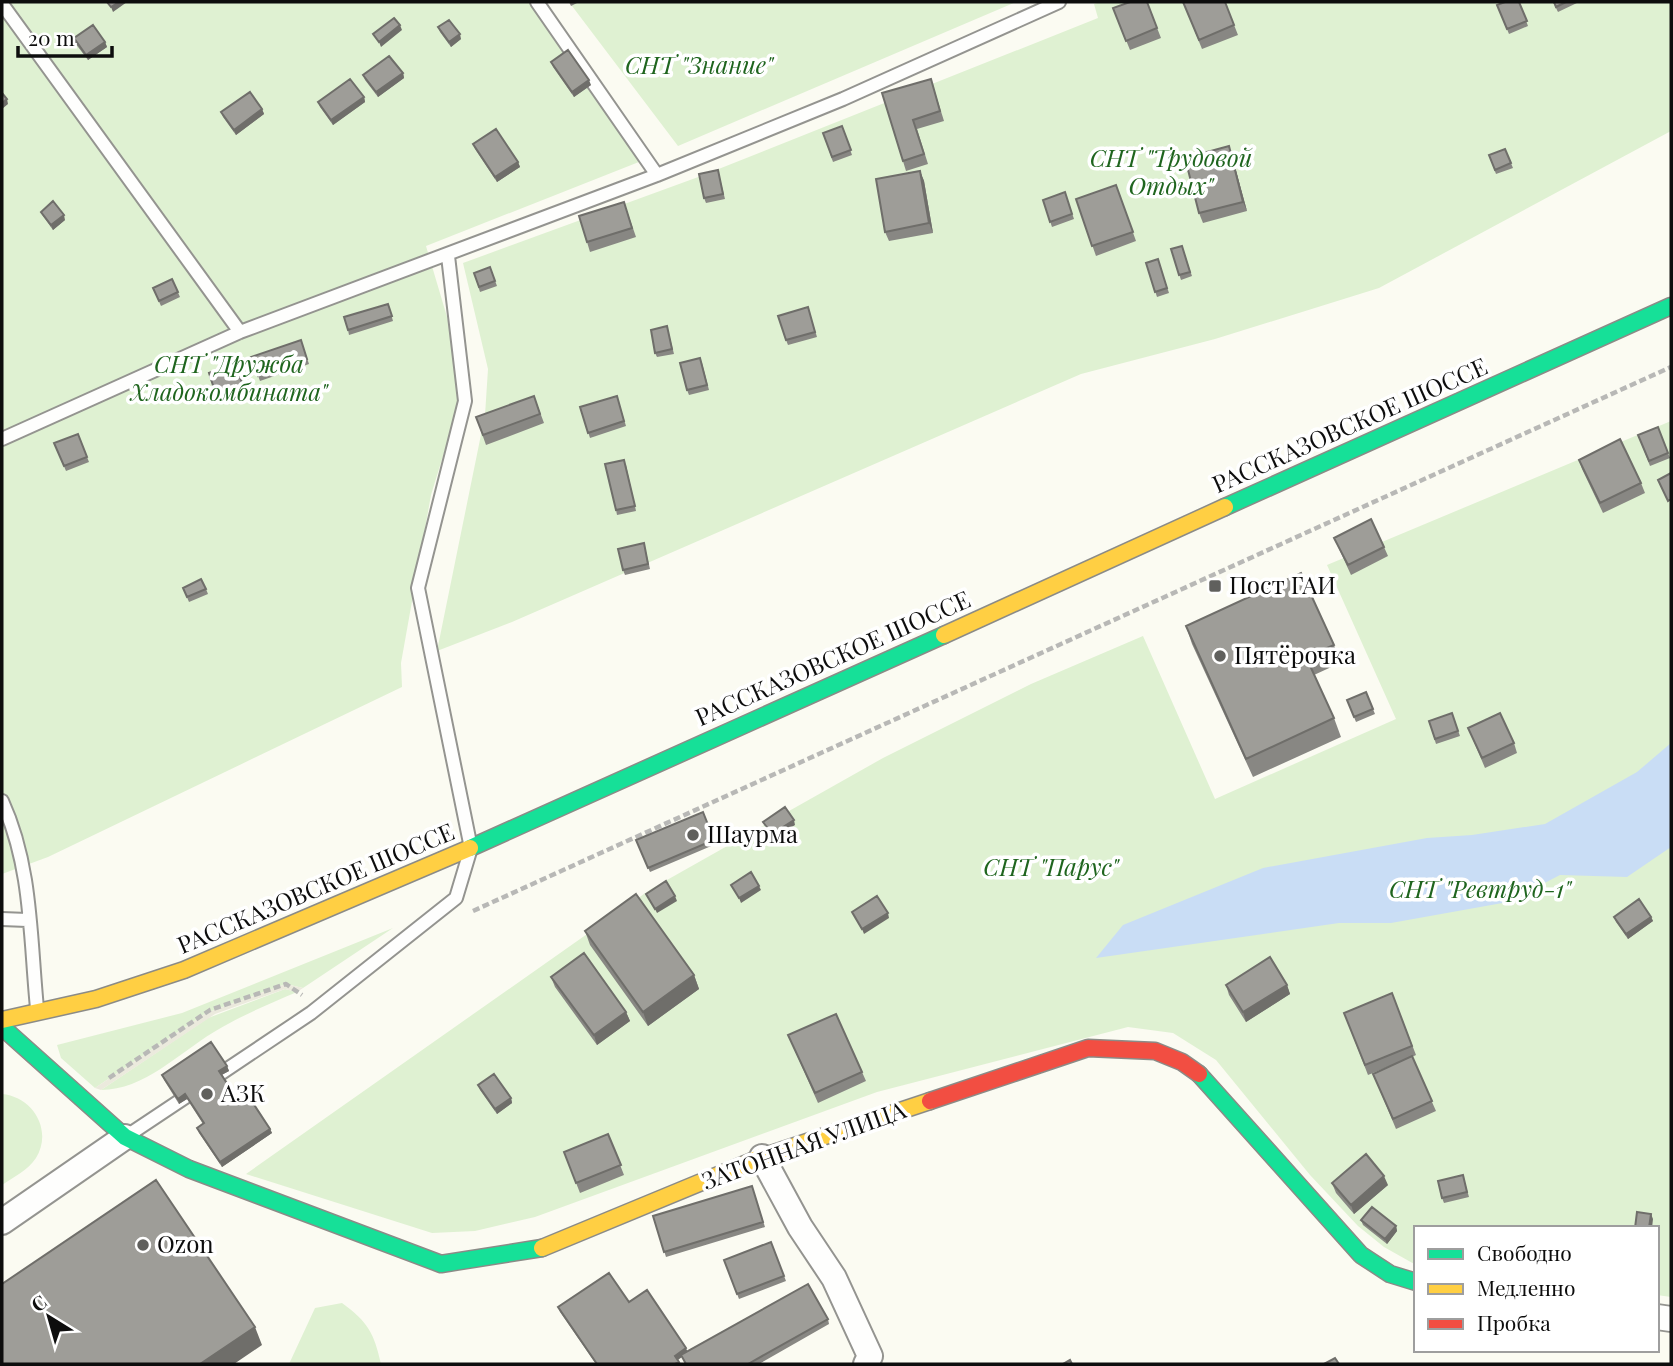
<svg xmlns="http://www.w3.org/2000/svg" width="1673" height="1366" viewBox="0 0 1673 1366" font-family="'Playfair Display',serif">
	<rect width="100%" height="100%" fill="#fbfbf2"/>
	<path fill="#dff1d2" d="M2 2H536L649 158 426 246 466 381 431 495 401 663 402 687 48 857 2 874Z
		M569 2H1016L678 146Z
		M1100 2H1671V131L1379 288 1215 339 1081 374 512 622 437 651 485 415 488 369 463 263 701 176 1098 18 1094 4Z
		M1671 421V1297L1657 1295V1228H1416V1265L1384 1247 1358 1226 1310 1175 1216 1060 1173 1033 1128 1027 877 1092 535 1217 475 1231 432 1233 246 1174 651 889 883 758 1031 684 1143 636 1215 799 1396 719 1327 565Z
		M393 928 303 988 286 984 206 1013 95 1088 61 1058 57 1045 182 1013Z
		M285 989 297 992C269 1004 240 1016 214 1032 179 1053 144 1090 101 1090L208 1018Z
		M2 1094C33 1097 53 1130 36 1158 28 1170 14 1177 2 1185Z
		M342 1303C368 1322 374 1333 381 1364H289L315 1308Z"/>
	<path fill="#ebeadd" d="M286 984 303 988 297 992 285 989 215 1014 101 1090 95 1088 206 1013Z"/>
	<path fill="#c9ddf5" d="M1671 743V847L1627 877 1560 875 1508 902 1391 923H1339L1096 958 1123 925 1263 868 1427 838 1472 835 1545 824 1637 772Z"/>
	<g fill="none" stroke-linecap="round" stroke-linejoin="round">
		<g stroke="#949490" stroke-width="16">
			<path id="lane" d="M537 2 657 175
				M2 4 240 332
				M2 439 240 332 657 175 843 99 1059 2
				M2 801C32 866 30 938 37 1008
				M2 919 27 920
				M214 1078 311 1013 456 898 471 848 418 588 465 401 448 256
				M130 1134 190 1094"/>
		</g>
		<g stroke="#949490" stroke-width="28">
			<path id="street" d="M762 1157 800 1227 834 1278 870 1356 866 1364
				M2 1222 125 1137
				M1657 1317 1671 1319"/>
		</g>
		<g stroke="#8b8b87" stroke-width="19">
			<path id="fast" d="M1225 507 1671 306
				M470 848 944 635
				M2 1027 125 1137 189 1169 441 1264 542 1248
				M1199 1074 1361 1255 1390 1274 1416 1282"/>
		</g>
		<g stroke="#8b8b87" stroke-width="19">
			<path id="slow" d="M944 635 1225 507
				M2 1020 96 999 184 970 470 848
				M542 1248 762 1157 930 1101"/>
		</g>
		<g stroke="#8b8b87" stroke-width="19">
			<path id="jam" d="M930 1101 1088 1048 1155 1051 1182 1062 1199 1074"/>
		</g>
		<path stroke="#b8b8b6" stroke-width="4.5" stroke-dasharray="7 3.5" stroke-linecap="butt" d="M473 911 1671 367
			M109 1078 210 1010 286 984 302 995"/>
		<use href="#lane" stroke="#fefefd" stroke-width="12"/>
		<use href="#street" stroke="#fefefd" stroke-width="24"/>
		<use href="#fast" stroke="#16e098" stroke-width="16"/>
		<use href="#slow" stroke="#ffcf43" stroke-width="16"/>
		<use href="#jam" stroke="#f24e42" stroke-width="16"/>
	</g>
	<path fill="#888783" d="M569 2H579L571 6Z
		M1147 2 1161 38 1130 50 1113 8Z
		M1183 2H1225L1238 35 1202 49Z
		M1519 2 1528 26 1509 34 1497 5Z
		M1553 2H1579L1558 12Z
		M438 27 461 39 451 47 440 32Z
		M74 38 105 42 107 47 88 60 75 43Z
		M551 62 591 85 574 97 553 67Z
		M403 73 404 78 378 97 365 80 363 75Z
		M931 79 944 121 917 129 928 164 906 171 882 93Z
		M364 97 365 102 333 125 320 107 318 102Z
		M262 109 264 114 236 135 223 117 221 112Z
		M842 126 852 155 833 162 823 133Z
		M473 144 518 162 520 167 497 182 475 149Z
		M1505 149 1513 168 1496 174 1489 155Z
		M1232 156 1247 211 1203 223 1199 213Z
		M718 170 725 199 706 203 704 198Z
		M920 171 924 181 933 233 889 241 885 232Z
		M1116 185 1136 241 1096 256 1076 199Z
		M1065 192 1074 219 1052 227 1043 200Z
		M624 202 636 237 590 252 587 242Z
		M41 212 65 220 53 230 43 216Z
		M1182 246 1192 276 1181 280 1171 249Z
		M1158 259 1169 293 1157 297 1146 263Z
		M490 267 497 286 480 292 474 273Z
		M172 279 180 297 161 306 153 288Z
		M388 304 393 321 349 335 348 330Z
		M808 307 817 337 788 345 786 340Z
		M667 326 674 354 657 357 655 353Z
		M301 340 309 364 260 381 251 357Z
		M702 363 709 390 689 395 687 390Z
		M235 364 245 393 219 402 209 373Z
		M534 396 544 423 486 445 476 417Z
		M617 396 626 426 590 438 580 407Z
		M1658 427 1670 458 1650 466 1638 435Z
		M78 434 89 462 66 471 54 443Z
		M1579 460 1641 483 1645 493 1603 513 1582 469Z
		M626 465 636 511 617 515 616 510Z
		M1334 538 1384 547 1388 556 1351 575Z
		M644 543 650 569 625 575 623 570Z
		M183 588 206 589 208 594 189 602Z
		M1186 626 1334 645 1340 663 1314 675 1334 718 1341 737 1253 777 1192 644Z
		M1366 692 1375 714 1356 722 1347 700Z
		M1452 713 1460 736 1436 744 1429 721Z
		M1468 728 1514 743 1517 753 1485 768Z
		M703 812 716 844 650 872 636 840Z
		M1614 917H1651L1653 921 1628 939 1616 922Z
		M585 931 694 975 699 989 648 1026 590 945Z
		M551 977 626 1012 630 1021 597 1045 555 987Z
		M1226 985H1287L1290 994 1246 1022 1229 995Z
		M1392 993 1416 1055 1412 1057 1436 1111 1396 1129 1373 1074 1397 1063 1368 1075 1344 1013Z
		M788 1035 862 1072 866 1081 818 1103Z
		M227 1066 229 1071 221 1075 238 1100 270 1129 272 1133 222 1167 199 1133 197 1128 203 1124 187 1099 179 1104 164 1080 162 1075Z
		M478 1085 511 1098 512 1103 497 1114 480 1090Z
		M608 1134 624 1175 580 1193 564 1152Z
		M1463 1175 1469 1197 1444 1203 1442 1198Z
		M1332 1183 1388 1185 1354 1214 1336 1193Z
		M752 1186 765 1227 666 1257 653 1216Z
		M1361 1220 1396 1226 1397 1231 1387 1244 1363 1225Z
		M771 1242 786 1281 739 1299 724 1260Z
		M629 1302 687 1352 828 1319 829 1324 759 1364H685L682 1357 678 1360 680 1364H596L560 1312 558 1307Z"/>
	<path fill="#6f6e6a" d="M119 2H127L113 12 111 7Z
		M400 25 402 30 381 47 379 42Z
		M460 34 461 39 451 47 449 42Z
		M105 42 107 47 88 60 86 55Z
		M403 73 404 78 378 97 376 92Z
		M589 80 591 85 574 97 572 92Z
		M364 97 365 102 333 125 331 120Z
		M7 99 8 104 2 109V103Z
		M262 109 264 114 236 135 234 130Z
		M1229 146 1232 156 1247 211 1243 202Z
		M518 162 520 167 497 182 495 177Z
		M920 171 924 181 933 233 929 223Z
		M64 215 65 220 53 230 51 225Z
		M794 820 795 825 773 839 772 834Z
		M759 886 761 890 741 903 739 898Z
		M675 896 677 901 657 913 655 909Z
		M888 913 889 918 864 934 862 929Z
		M1651 917 1653 921 1628 939 1626 934Z
		M694 975 699 989 648 1026 643 1012Z
		M1287 985 1290 994 1246 1022 1243 1012Z
		M626 1012 630 1021 597 1045 594 1035Z
		M227 1066 229 1071 220 1076 219 1071Z
		M185 1094 187 1099 179 1104 178 1099Z
		M511 1098 512 1103 497 1114 495 1109Z
		M270 1129 272 1133 222 1167 220 1162Z
		M1384 1176 1388 1185 1354 1214 1351 1205Z
		M1651 1214 1653 1219 1652 1228H1649Z
		M1396 1226 1397 1231 1387 1244 1385 1239Z
		M255 1327 262 1345 234 1364H200Z
		M686 1348 688 1353 677 1360 675 1356Z"/>
	<path fill="#9e9d98" stroke="#6f6e6a" stroke-width="2" d="M107 2H119L111 7Z
		M1130 2H1147L1157 28 1126 41 1113 8Z
		M1183 2H1225L1234 25 1199 40Z
		M1505 2H1519L1527 21 1507 29 1497 5Z
		M1554 2H1566L1556 7Z
		M394 18 400 25 379 42 373 34Z
		M449 20 460 34 449 42 438 27Z
		M93 25 105 42 86 55 74 38Z
		M568 50 589 80 572 92 551 62Z
		M389 56 403 73 376 92 363 75Z
		M350 79 364 97 331 120 318 102Z
		M931 79 940 111 913 120 924 154 903 161 882 93Z
		M250 92 262 109 234 130 221 112Z
		M2 93 7 99 2 103Z
		M842 126 851 150 832 157 823 133Z
		M496 129 518 162 495 177 473 144Z
		M1229 146 1243 202 1199 213 1185 158Z
		M1505 149 1511 163 1495 170 1489 155Z
		M718 170 723 194 704 198 699 174Z
		M920 171 929 223 885 232 876 179Z
		M1116 185 1133 232 1092 246 1076 199Z
		M1065 192 1072 214 1050 222 1043 200Z
		M53 201 64 215 51 225 41 212Z
		M624 202 632 228 587 242 579 216Z
		M1182 246 1190 272 1179 275 1171 249Z
		M1158 259 1167 288 1155 292 1146 263Z
		M490 267 495 281 479 287 474 273Z
		M172 279 178 292 159 301 153 288Z
		M388 304 392 316 348 330 344 317Z
		M808 307 815 332 786 340 778 316Z
		M667 326 672 349 655 353 651 330Z
		M301 340 307 359 258 376 251 357Z
		M700 358 707 385 687 390 680 363Z
		M235 364 244 388 217 398 209 373Z
		M534 396 540 414 483 435 476 417Z
		M617 396 624 421 588 433 580 407Z
		M1658 427 1668 453 1649 461 1638 435Z
		M78 434 87 457 64 466 54 443Z
		M1620 439 1641 483 1600 503 1579 460Z
		M624 460 635 506 616 510 605 464Z
		M1671 473V499L1668 501 1658 480Z
		M1371 519 1384 547 1348 565 1334 538Z
		M644 543 648 564 623 570 618 549Z
		M1301 573 1334 645 1306 657 1334 718 1246 759 1186 626Z
		M201 579 206 589 187 597 183 588Z
		M1366 692 1373 709 1354 717 1347 700Z
		M1452 713 1458 731 1435 739 1429 721Z
		M1500 713 1514 743 1482 758 1468 728Z
		M785 807 794 820 772 834 763 822Z
		M703 812 714 840 648 868 636 840Z
		M751 872 759 886 739 898 731 885Z
		M666 881 675 896 655 909 646 894Z
		M636 894 694 975 643 1012 585 931Z
		M877 896 888 913 862 929 852 912Z
		M1639 899 1651 917 1626 934 1614 917Z
		M584 953 626 1012 594 1035 551 977Z
		M1270 957 1287 985 1243 1012 1226 985Z
		M1392 993 1412 1046 1365 1065 1344 1013Z
		M836 1014 862 1072 815 1093 788 1035Z
		M211 1042 227 1066 219 1071 238 1100 247 1094 270 1129 220 1162 197 1128 204 1123 185 1094 178 1099 162 1075Z
		M1412 1056 1432 1101 1393 1119 1373 1074Z
		M494 1074 511 1098 495 1109 478 1085Z
		M608 1134 621 1165 576 1183 564 1152Z
		M1366 1154 1384 1176 1351 1205 1332 1183Z
		M1463 1175 1467 1192 1442 1198 1438 1181Z
		M156 1180 255 1327 200 1364H2V1284Z
		M752 1186 763 1222 664 1252 653 1216Z
		M1372 1207 1396 1226 1385 1239 1361 1220Z
		M1637 1212 1651 1214 1649 1228H1635Z
		M771 1242 784 1276 737 1294 724 1260Z
		M609 1273 629 1302 647 1290 686 1348 675 1356 679 1362 675 1364H597L558 1307Z
		M808 1284 828 1319 748 1364H686L681 1355Z
		M1335 1358 1339 1364H1324Z
		M1070 1360 1072 1364H1063Z"/>
	<g fill="#60605d" stroke="#fff" stroke-width="2.5">
		<rect x="1208" y="579" width="14" height="14" rx="3.5"/>
		<circle cx="1220" cy="656" r="7"/>
		<circle cx="693" cy="835" r="7"/>
		<circle cx="207" cy="1094" r="7"/>
		<circle cx="143" cy="1245" r="7"/>
	</g>
	<g text-anchor="middle" stroke-width="7" stroke-linejoin="round" paint-order="stroke">
		<g font-size="24" font-style="italic" fill="#1f651e" stroke="#fff">
			<text x="699" y="74">СНТ "Знание"</text>
			<text x="1171" y="167">СНТ "Трудовой<tspan x="1171" dy="28">Отдых"</tspan></text>
			<text x="229" y="373">СНТ "Дружба<tspan x="229" dy="28">Хладокомбината"</tspan></text>
			<text x="1051" y="876">СНТ "Парус"</text>
			<text x="1480" y="898">СНТ "Ревтруд-1"</text>
		</g>
		<g font-size="24" fill="#0d0d0d" stroke="#fff">
			<text transform="translate(1350 426) rotate(-24)" y="8">РАССКАЗОВСКОЕ ШОССЕ</text>
			<text transform="translate(833 659) rotate(-24)" y="8">РАССКАЗОВСКОЕ ШОССЕ</text>
			<text transform="translate(316 889) rotate(-23)" y="8">РАССКАЗОВСКОЕ ШОССЕ</text>
			<text transform="translate(804 1146) rotate(-20)" y="8">ЗАТОННАЯ УЛИЦА</text>
		</g>
		<g font-size="24" fill="#0d0d0d" stroke="#fff" text-anchor="start">
			<text x="1229" y="594">Пост ГАИ</text>
			<text x="1234" y="664">Пятёрочка</text>
			<text x="707" y="843">Шаурма</text>
			<text x="221" y="1102">АЗК</text>
			<text x="157" y="1253">Ozon</text>
		</g>
	</g>
	<rect width="1673" height="1366" fill="none" stroke="#0d0d0d" stroke-width="7"/>
	<rect x="1414" y="1226" width="245" height="126" fill="#ffffff" stroke="#9e9e9e" stroke-width="2"/>
	<rect x="1428" y="1249" width="35" height="10" fill="#16e098" stroke="#9e9e9e" stroke-width="2"/>
	<text x="1477" y="1261" font-size="21" fill="#0d0d0d">Свободно</text>
	<rect x="1428" y="1284" width="35" height="10" fill="#ffcf43" stroke="#9e9e9e" stroke-width="2"/>
	<text x="1477" y="1296" font-size="21" fill="#0d0d0d">Медленно</text>
	<rect x="1428" y="1319" width="35" height="10" fill="#f24e42" stroke="#9e9e9e" stroke-width="2"/>
	<text x="1477" y="1331" font-size="21" fill="#0d0d0d">Пробка</text>
	<g transform="translate(49 1317) rotate(323)" stroke="#ffffff" stroke-width="5" paint-order="stroke">
	<path d="M0-5L12 26L0 18L-12 26Z" fill="#0d0d0d"/>
	<text y="-10" font-size="19" font-weight="bold" text-anchor="middle" fill="#0d0d0d">С</text>
	</g>
	<path d="M18 46v10h94v-10" fill="none" stroke="#0d0d0d" stroke-width="3.5"/>
	<text x="28" y="46" font-size="21" fill="#0d0d0d" stroke="#ffffff" stroke-width="5" paint-order="stroke">20 m</text>
</svg>
